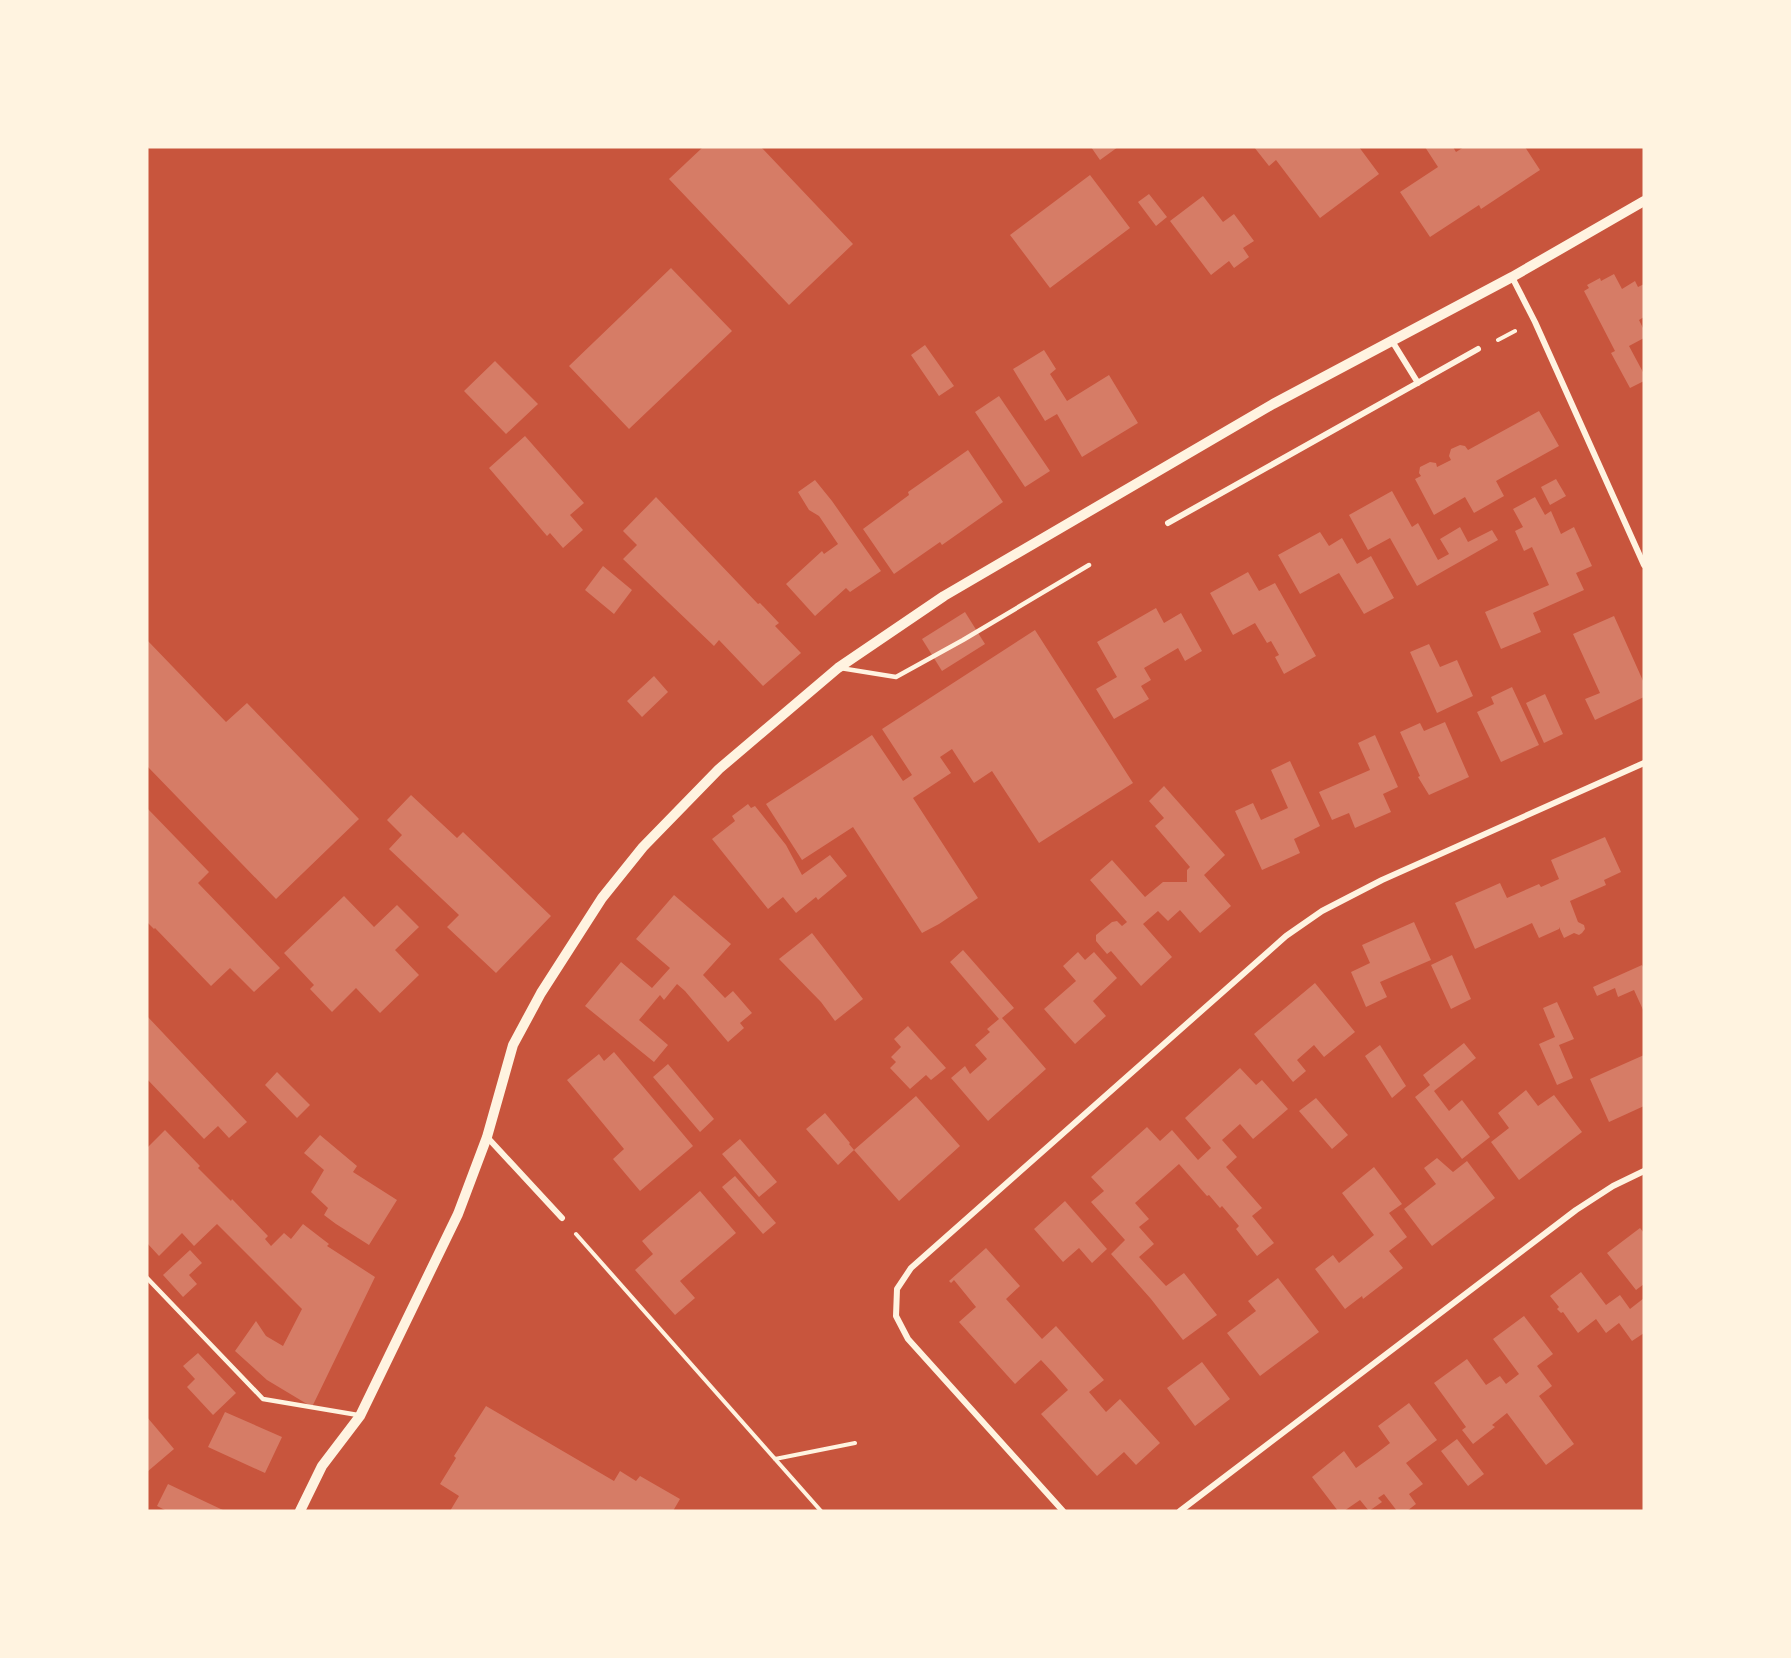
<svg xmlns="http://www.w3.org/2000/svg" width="1791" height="1658" viewBox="0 0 1791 1658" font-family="Cabin,sans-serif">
	<rect width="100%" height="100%" fill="#c8553d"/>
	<path fill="#d67c66" d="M703 147H761L853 244 789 305 669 179Z
		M1091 147H1118L1100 160Z
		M1254 147H1359L1379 174 1320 218 1276 160 1269 166Z
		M1425 147H1453L1456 152 1464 147H1525L1540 170 1481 209 1479 205 1430 237 1400 192 1438 167Z
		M1090 175 1130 228 1050 288 1010 235Z
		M1149 194 1167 217 1156 226 1138 202Z
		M1203 196 1223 222 1234 214 1254 241 1243 248 1249 257 1234 268 1229 261 1211 275 1170 221Z
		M671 268 732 331 629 429 569 366Z
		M1614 274 1622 289 1635 281 1638 287 1644 284V317L1639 320 1644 330V338L1629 346 1644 374V381L1630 388 1611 353 1615 351 1584 291 1589 288 1587 285 1600 278 1601 281Z
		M925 345 954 386 939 396 911 355Z
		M1044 350 1056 369 1050 374 1067 401 1109 375 1138 423 1082 457 1057 414 1045 421 1013 369Z
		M495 361 538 404 506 434 464 391Z
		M999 396 1050 471 1025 487 975 412Z
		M1539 411 1559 446 1496 481 1504 496 1474 513 1465 497 1434 515 1415 479 1421 476 1419 473 1420 467 1430 462 1436 463 1437 467 1451 460 1449 456 1451 449 1460 445 1465 446 1468 450Z
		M525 436 584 503 570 515 583 530 563 548 550 533 547 536 489 468Z
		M968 450 1003 502 942 545 940 542 894 574 863 529 909 495 908 492Z
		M1556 479 1566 496 1550 505 1541 487Z
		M815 480 832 501 881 571 850 592 846 588 815 616 786 584 822 551 824 554 838 544 819 516 809 510 798 492Z
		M1392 491 1412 527 1418 523 1438 560 1449 554 1440 539 1460 527 1468 542 1492 530 1498 540 1417 586 1390 538 1368 550 1349 515Z
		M656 497 758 604 760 603 779 623 775 626 801 653 763 686 719 640 714 646 623 559 637 545 623 531Z
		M1535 497 1545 515 1551 511 1561 534 1574 527 1592 566 1576 573 1584 590 1533 613 1541 632 1501 649 1485 612 1549 585 1532 547 1524 551 1515 531 1523 527 1513 509Z
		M1320 532 1329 546 1342 538 1357 564 1371 556 1394 598 1364 614 1339 573 1300 594 1278 555Z
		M603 566 632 590 614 614 585 590Z
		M1248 572 1259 591 1275 583 1316 656 1284 674 1275 657 1279 655 1271 641 1267 643 1255 623 1233 635 1210 593Z
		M1156 608 1164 623 1181 613 1202 651 1185 661 1178 648 1144 668 1151 680 1141 686 1149 699 1114 719 1096 689 1117 677 1097 642Z
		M965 612 985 644 942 671 922 639Z
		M1614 616 1644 683V697L1595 720 1585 699 1600 693 1573 634Z
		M1035 630 1133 783 1039 843 992 771 974 783 952 749 940 757 951 773 913 798 978 898 939 924 922 933 853 827 802 860 766 804 872 735 903 781 912 775 882 729Z
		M147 640 226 722 247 703 359 819 276 899 147 766Z
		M1429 644 1440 667 1457 660 1473 696 1437 713 1410 652Z
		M654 676 668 692 642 717 627 701Z
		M1512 687 1539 745 1501 762 1477 712 1494 704 1491 697Z
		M1545 694 1563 734 1544 743 1526 703Z
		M1445 722 1469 777 1429 795 1418 777 1420 776 1400 732 1420 723 1424 731Z
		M1375 735 1398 787 1383 794 1391 812 1355 828 1349 813 1332 820 1319 792 1370 770 1358 743Z
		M1290 761 1320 826 1294 839 1300 853 1262 870 1235 811 1253 803 1261 820 1288 808 1271 770Z
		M1164 786 1225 855 1204 875 1231 906 1200 933 1180 910 1168 921 1158 911 1143 924 1172 957 1141 986 1111 951 1107 954 1096 941V935L1112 922 1117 921 1122 926 1127 922 1090 880 1112 860 1145 897 1163 882H1187V870L1190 867 1155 826 1164 818 1149 801Z
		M411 795 457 838 463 832 551 916 496 973 447 927 459 915 389 849 402 835 387 820Z
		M748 804 751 808 755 806 786 845 802 875 830 855 847 876 818 900 816 897 796 913 783 897 768 909 712 839 735 821 732 816Z
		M147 808 209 872 198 883 280 968 254 992 230 968 211 986 155 928 154 929 147 922Z
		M1605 837 1621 872 1604 880 1606 885 1570 901 1578 922 1584 925 1585 929 1582 933 1579 935 1574 933 1564 938 1559 927V929L1539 938 1532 923 1475 949 1455 903 1500 883 1507 898 1539 884 1541 887 1559 879 1551 860Z
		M674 895 731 944 703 975 725 998 733 991 752 1013 740 1023 744 1028 728 1042 685 991 677 984 664 1000 660 995 639 1020 668 1045 654 1062 585 1006 621 962 652 988 670 968 636 939Z
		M344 896 374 927 397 905 419 927 395 950 419 975 380 1013 356 988 332 1012 310 989 314 985 284 953Z
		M1414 922 1431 960 1380 982 1387 997 1366 1007 1351 972 1370 963 1362 945Z
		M812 933 863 999 835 1021 821 1002 779 959Z
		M963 950 1014 1008 1002 1018 1046 1069 988 1121 951 1078 965 1066 970 1074 987 1059 975 1045 990 1032 987 1029 999 1019 950 962Z
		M1078 952 1085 960 1094 952 1117 978 1093 1001 1106 1016 1075 1044 1044 1009 1076 981 1063 966Z
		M1452 955 1471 999 1451 1009 1431 965Z
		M1642 965 1644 969V1012L1634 990 1618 997 1615 988 1597 996 1593 987Z
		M1315 983 1355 1032 1324 1057 1314 1045 1297 1060 1306 1071 1293 1082 1254 1034Z
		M1557 1002 1574 1039 1559 1045 1573 1078 1557 1085 1539 1044 1555 1037 1543 1008Z
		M147 1016 247 1122 229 1138 218 1126 204 1139 147 1079Z
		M908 1026 946 1068 931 1080 926 1075 910 1089 890 1068 896 1062 891 1057 901 1047 894 1039Z
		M1464 1043 1476 1058 1434 1091 1449 1111 1462 1100 1490 1137 1462 1159 1415 1097 1430 1085 1423 1075Z
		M1380 1045 1406 1086 1392 1098 1365 1056Z
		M614 1052 693 1146 640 1191 613 1159 624 1149 567 1080 599 1054 604 1061Z
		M1644 1055V1106L1609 1122 1590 1079Z
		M668 1064 714 1119 700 1132 653 1077Z
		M1240 1068 1256 1085 1262 1080 1288 1109 1253 1139 1240 1124 1222 1140 1237 1157 1226 1167 1262 1208 1252 1216 1274 1243 1257 1256 1236 1229 1239 1226 1222 1206 1220 1208 1209 1195 1207 1196 1179 1164 1135 1203 1149 1219 1139 1227 1154 1244 1139 1257 1166 1286 1184 1273 1217 1315 1183 1340 1151 1299 1111 1254 1125 1240 1091 1202 1104 1191 1091 1177 1147 1127 1160 1141 1172 1130 1198 1160 1211 1148 1185 1118Z
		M277 1072 310 1105 297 1118 265 1085Z
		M1526 1090 1538 1106 1554 1095 1582 1132 1519 1180 1491 1142 1509 1128 1498 1113Z
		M916 1096 960 1146 899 1201 854 1150Z
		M1316 1098 1348 1135 1332 1149 1299 1111Z
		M825 1113 850 1143 849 1144 854 1150 838 1165 806 1129Z
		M165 1130 200 1166 198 1168 231 1201 232 1199 268 1236 265 1239 271 1246 284 1233 291 1239 303 1224 329 1244 327 1246 375 1277 312 1407 267 1380 235 1351 256 1321 266 1336 283 1346 302 1309 217 1224 194 1246 182 1233 159 1256 147 1243V1148Z
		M320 1135 357 1166 353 1172 397 1200 369 1245 336 1224 324 1215 328 1208 311 1192 324 1170 304 1153Z
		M740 1139 777 1182 759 1197 722 1154Z
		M1437 1158 1453 1172 1467 1161 1495 1198 1432 1246 1404 1209 1436 1184 1424 1168Z
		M1374 1167 1402 1204 1389 1213 1407 1237 1389 1251 1403 1268 1363 1299 1362 1296 1345 1309 1315 1269 1333 1255 1339 1263 1374 1235 1342 1193Z
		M735 1176 776 1223 763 1234 722 1187Z
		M700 1191 736 1233 680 1281 695 1298 675 1315 635 1270 653 1254 642 1241Z
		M1065 1201 1107 1249 1092 1263 1079 1248 1063 1262 1034 1229Z
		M1640 1228 1644 1233V1284L1636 1290 1607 1253Z
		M986 1248 1020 1286 1006 1299 1042 1339 1056 1326 1104 1380 1089 1392 1106 1412 1120 1399 1160 1443 1136 1465 1124 1452 1097 1476 1041 1414 1068 1390 1055 1375 1041 1360 1015 1384 959 1322 976 1307 954 1280 951 1283 949 1281Z
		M190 1250 202 1263 189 1275 197 1284 183 1297 163 1275Z
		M1581 1272 1606 1305 1620 1295 1630 1309 1644 1298V1333L1632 1341 1619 1323 1606 1333 1596 1319 1578 1333 1563 1312 1561 1313 1557 1309 1559 1307 1550 1296Z
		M1278 1278 1319 1332 1260 1376 1227 1333 1256 1311 1248 1301Z
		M1524 1316 1553 1354 1537 1366 1552 1386 1539 1396 1574 1444 1546 1465 1507 1413 1492 1425 1495 1427 1473 1444 1462 1430 1466 1427 1434 1383 1467 1359 1486 1385 1500 1376 1506 1384 1519 1374 1493 1339Z
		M198 1353 236 1393 213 1415 187 1387 195 1379 183 1366Z
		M1202 1362 1230 1399 1195 1426 1167 1388Z
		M1409 1403 1437 1440 1406 1463 1423 1484 1409 1494 1416 1504 1407 1511H1397L1384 1494 1378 1498 1382 1502 1369 1511 1360 1500 1344 1511H1338L1312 1477 1344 1451 1356 1468 1377 1453 1390 1443 1378 1426Z
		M486 1406 614 1481 620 1471 636 1481 640 1476 680 1499 673 1511H450L459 1496 440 1484 456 1458 454 1456Z
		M225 1412 282 1437 265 1473 208 1447Z
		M147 1417 174 1449 147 1472Z
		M1457 1439 1484 1474 1468 1486 1441 1451Z
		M168 1484 208 1503 225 1511H167L157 1506Z"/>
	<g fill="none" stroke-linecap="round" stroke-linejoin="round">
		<path stroke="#fff3e0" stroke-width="4" d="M1498 340 1515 331
			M576 1234 821 1511
			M775 1459 855 1443"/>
		<path stroke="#fff3e0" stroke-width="4.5" d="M840 668 896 677 963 640 1089 565
			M147 1278 263 1399 358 1415"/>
		<path stroke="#fff3e0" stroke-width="6" d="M1512 277 1535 322 1644 565
			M1392 341 1418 383
			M1168 523 1478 349
			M487 1137 562 1218
			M1063 1511 908 1339 896 1316 897 1289 911 1268 1286 936 1322 911 1382 880 1644 763
			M1180 1511 1576 1210 1613 1186 1644 1171"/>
		<path stroke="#fff3e0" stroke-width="10" d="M300 1511 322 1466 360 1416 458 1214 487 1137 513 1045 541 993 602 898 643 847 719 769 838 668 944 596 1273 404 1512 277 1644 201"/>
	</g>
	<rect width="1791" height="1658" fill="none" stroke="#fff3e0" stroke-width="297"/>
</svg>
